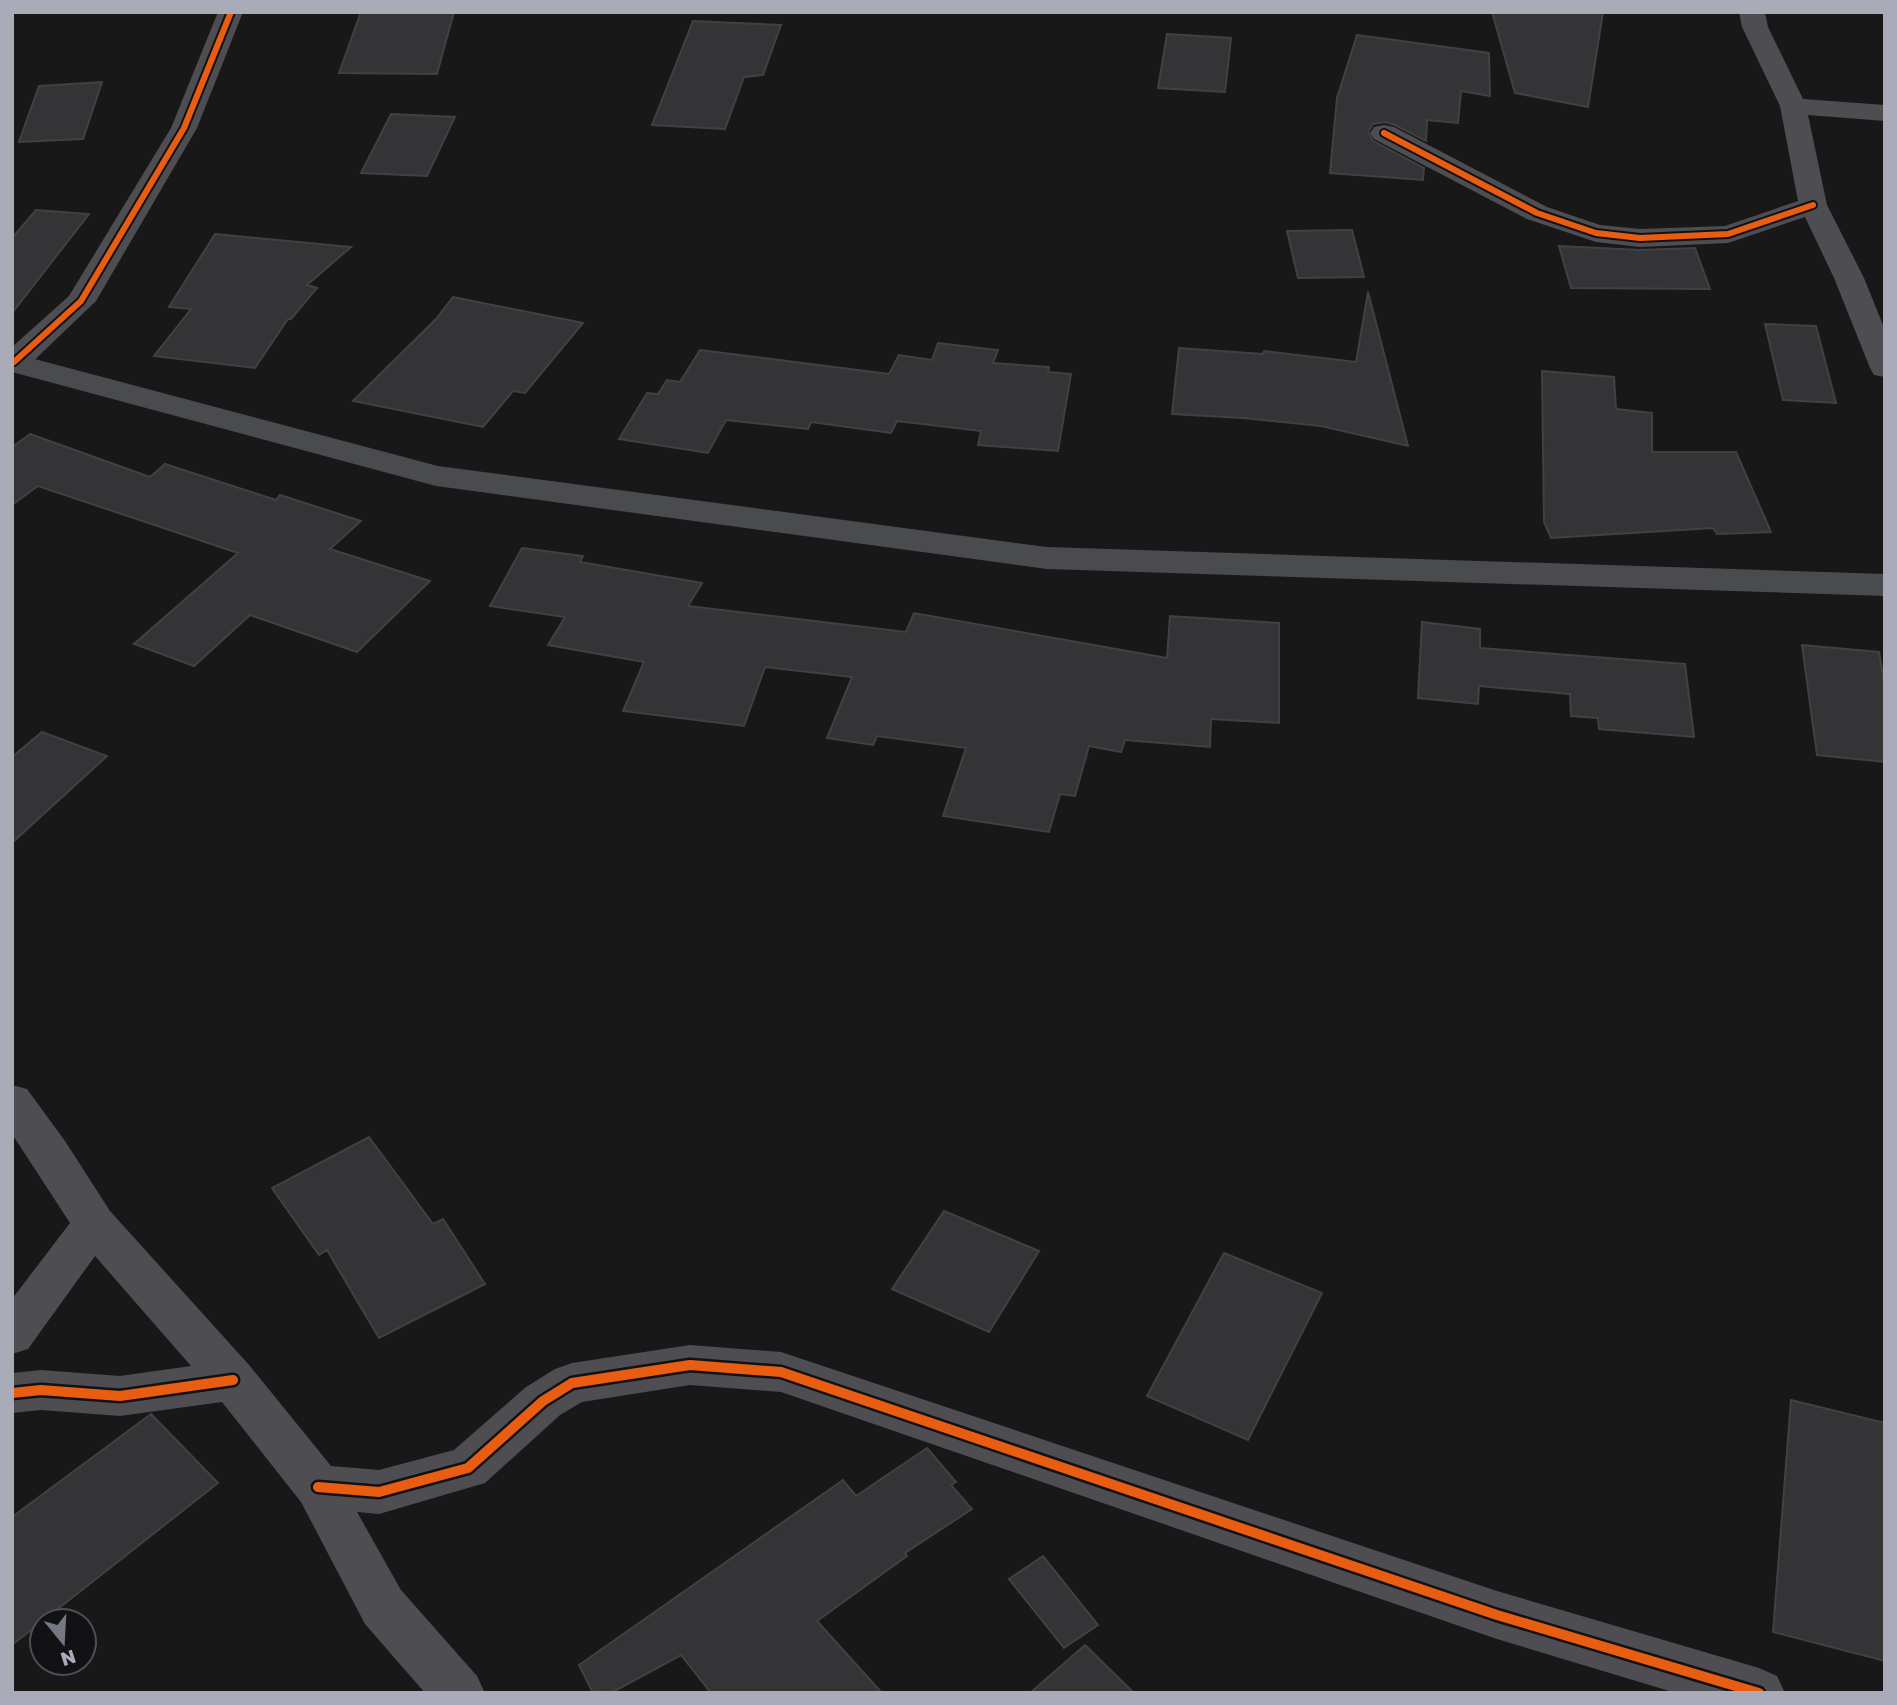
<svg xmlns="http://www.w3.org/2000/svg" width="1897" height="1705" viewBox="0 0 1897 1705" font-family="'Golos Text',sans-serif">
	<rect width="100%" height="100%" fill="#181818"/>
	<path fill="#343436" stroke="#414144" stroke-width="2" d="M361 12H454L437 74 339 73Z
		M1492 12H1603L1588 107 1515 93Z
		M693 21 781 25 763 75 744 77 725 129 652 125Z
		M1167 34 1231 38 1225 92 1158 88Z
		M1357 35 1489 53 1490 96 1461 91 1458 123 1427 120 1426 141 1395 125 1385 122 1373 124 1368 132 1373 141 1424 168 1423 180 1330 173 1337 98Z
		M102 82 83 139 19 142 39 86Z
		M391 114 455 117 427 176 361 173Z
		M36 210 89 214 12 313V238Z
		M1352 230 1364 277 1298 278 1287 231Z
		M215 234 351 247 307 285 317 288 291 319H288L255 368 154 356 191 309 169 307Z
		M1559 246 1640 250 1695 248 1710 289 1571 288Z
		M1368 292 1408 446 1321 426 1243 418 1172 414 1179 348 1263 354 1264 351 1356 362Z
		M453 297 583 323 525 393 513 391 483 427 353 401 436 319Z
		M1765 324 1816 326 1836 403 1783 400Z
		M938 343 998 350 993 363 1049 367 1048 372 1071 374 1058 451 978 445 981 431 897 421 891 433 811 422 808 429 726 420 708 453 619 439 647 393 658 394 667 380 680 382 700 350 889 374 899 355 932 360Z
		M1542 371 1614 377 1616 409 1652 413V452H1736L1771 532 1717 534 1713 528 1551 538 1544 522Z
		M30 434 150 477 165 464 276 500 280 495 361 521 330 549 430 581 357 652 250 615 194 666 134 644 238 553 38 486 12 505V447Z
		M522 548 583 556 580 562 702 583 688 606 906 632 914 613 1167 658 1170 616 1279 623V723L1211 719 1210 747 1125 740 1121 752 1089 746 1075 796 1060 794 1049 832 943 816 966 748 877 736 873 745 827 738 852 677 765 667 744 726 623 711 644 662 548 645 565 617 490 606Z
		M1422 622 1480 629V648L1685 664 1694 737 1599 729 1598 718 1571 716 1570 694 1479 686 1478 704 1418 698Z
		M1802 645 1879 652 1885 687V762L1817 755Z
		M42 732 107 756 12 843V757Z
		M369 1137 433 1224 443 1219 485 1284 379 1338 327 1250 319 1255 272 1188Z
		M944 1211 1039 1251 989 1332 892 1289Z
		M1224 1253 1322 1293 1248 1440 1147 1396Z
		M1791 1400 1885 1423V1661L1773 1632Z
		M151 1414 218 1483 12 1645V1517Z
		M927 1448 956 1482 951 1485 972 1509 905 1553 907 1556 817 1621 882 1693H711L681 1655 611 1693H593L579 1665 843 1480 856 1496Z
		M1043 1556 1098 1625 1064 1648 1009 1579Z
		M1085 1645 1134 1693H1030Z"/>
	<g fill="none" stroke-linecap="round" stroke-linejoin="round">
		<path fill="#4e4e52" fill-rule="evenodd" d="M218 12H243L197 128 96 301 25 369 12 371V347L69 296 171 128Z
			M1739 12H1765L1768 27 1803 99 1885 105V121L1808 115 1827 205 1864 278 1885 330V377L1874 375 1870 368 1834 278 1805 217 1728 243 1640 247 1596 242 1527 219 1374 139 1370 133 1374 127 1384 125 1394 127 1547 207 1600 225 1640 229 1725 226 1798 201 1780 106 1742 27Z
			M12 1085 27 1089 65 1141 110 1211 250 1366 331 1466 379 1470 454 1450 526 1387 555 1369 572 1363 690 1345 781 1352 1497 1591 1759 1668 1777 1676 1785 1693H1676L1497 1639 781 1392 690 1385 582 1402 560 1415 485 1483 379 1514 357 1512 401 1590 477 1676 485 1693H425L365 1624 301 1502 222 1402 120 1416 41 1410 12 1413V1373L41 1370 120 1376 191 1366 95 1256 28 1349 12 1354V1299L70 1223 12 1134Z"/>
		<path fill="#4a4b4e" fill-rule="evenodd" d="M12 353 438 466 1047 547 1885 574V596L1047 569 436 486 12 372Z"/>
		<g stroke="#121214" stroke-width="10">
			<path id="cycleway-far1" d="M1384 133 1537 213 1596 233 1640 238 1728 234 1813 205
				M14 362 81 301 184 128 231 12"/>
		</g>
		<g stroke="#121214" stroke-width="15">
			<path id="cycleway" d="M12 1393 41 1390 120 1396 233 1380
				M318 1487 379 1492 468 1468 543 1401 572 1383 690 1365 781 1372 1497 1615 1759 1693"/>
		</g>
		<use href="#cycleway-far1" stroke="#e95d12" stroke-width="6"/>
		<use href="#cycleway" stroke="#e95d12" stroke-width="10"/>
	</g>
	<rect width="1897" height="1705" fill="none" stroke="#a9abb9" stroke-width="28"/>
	<g transform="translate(63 1642) rotate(162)"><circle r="33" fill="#121214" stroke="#4e4f56" stroke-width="2"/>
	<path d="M0-5L12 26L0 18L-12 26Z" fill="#767881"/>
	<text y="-10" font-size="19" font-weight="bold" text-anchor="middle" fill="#a9abb9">N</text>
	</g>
</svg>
